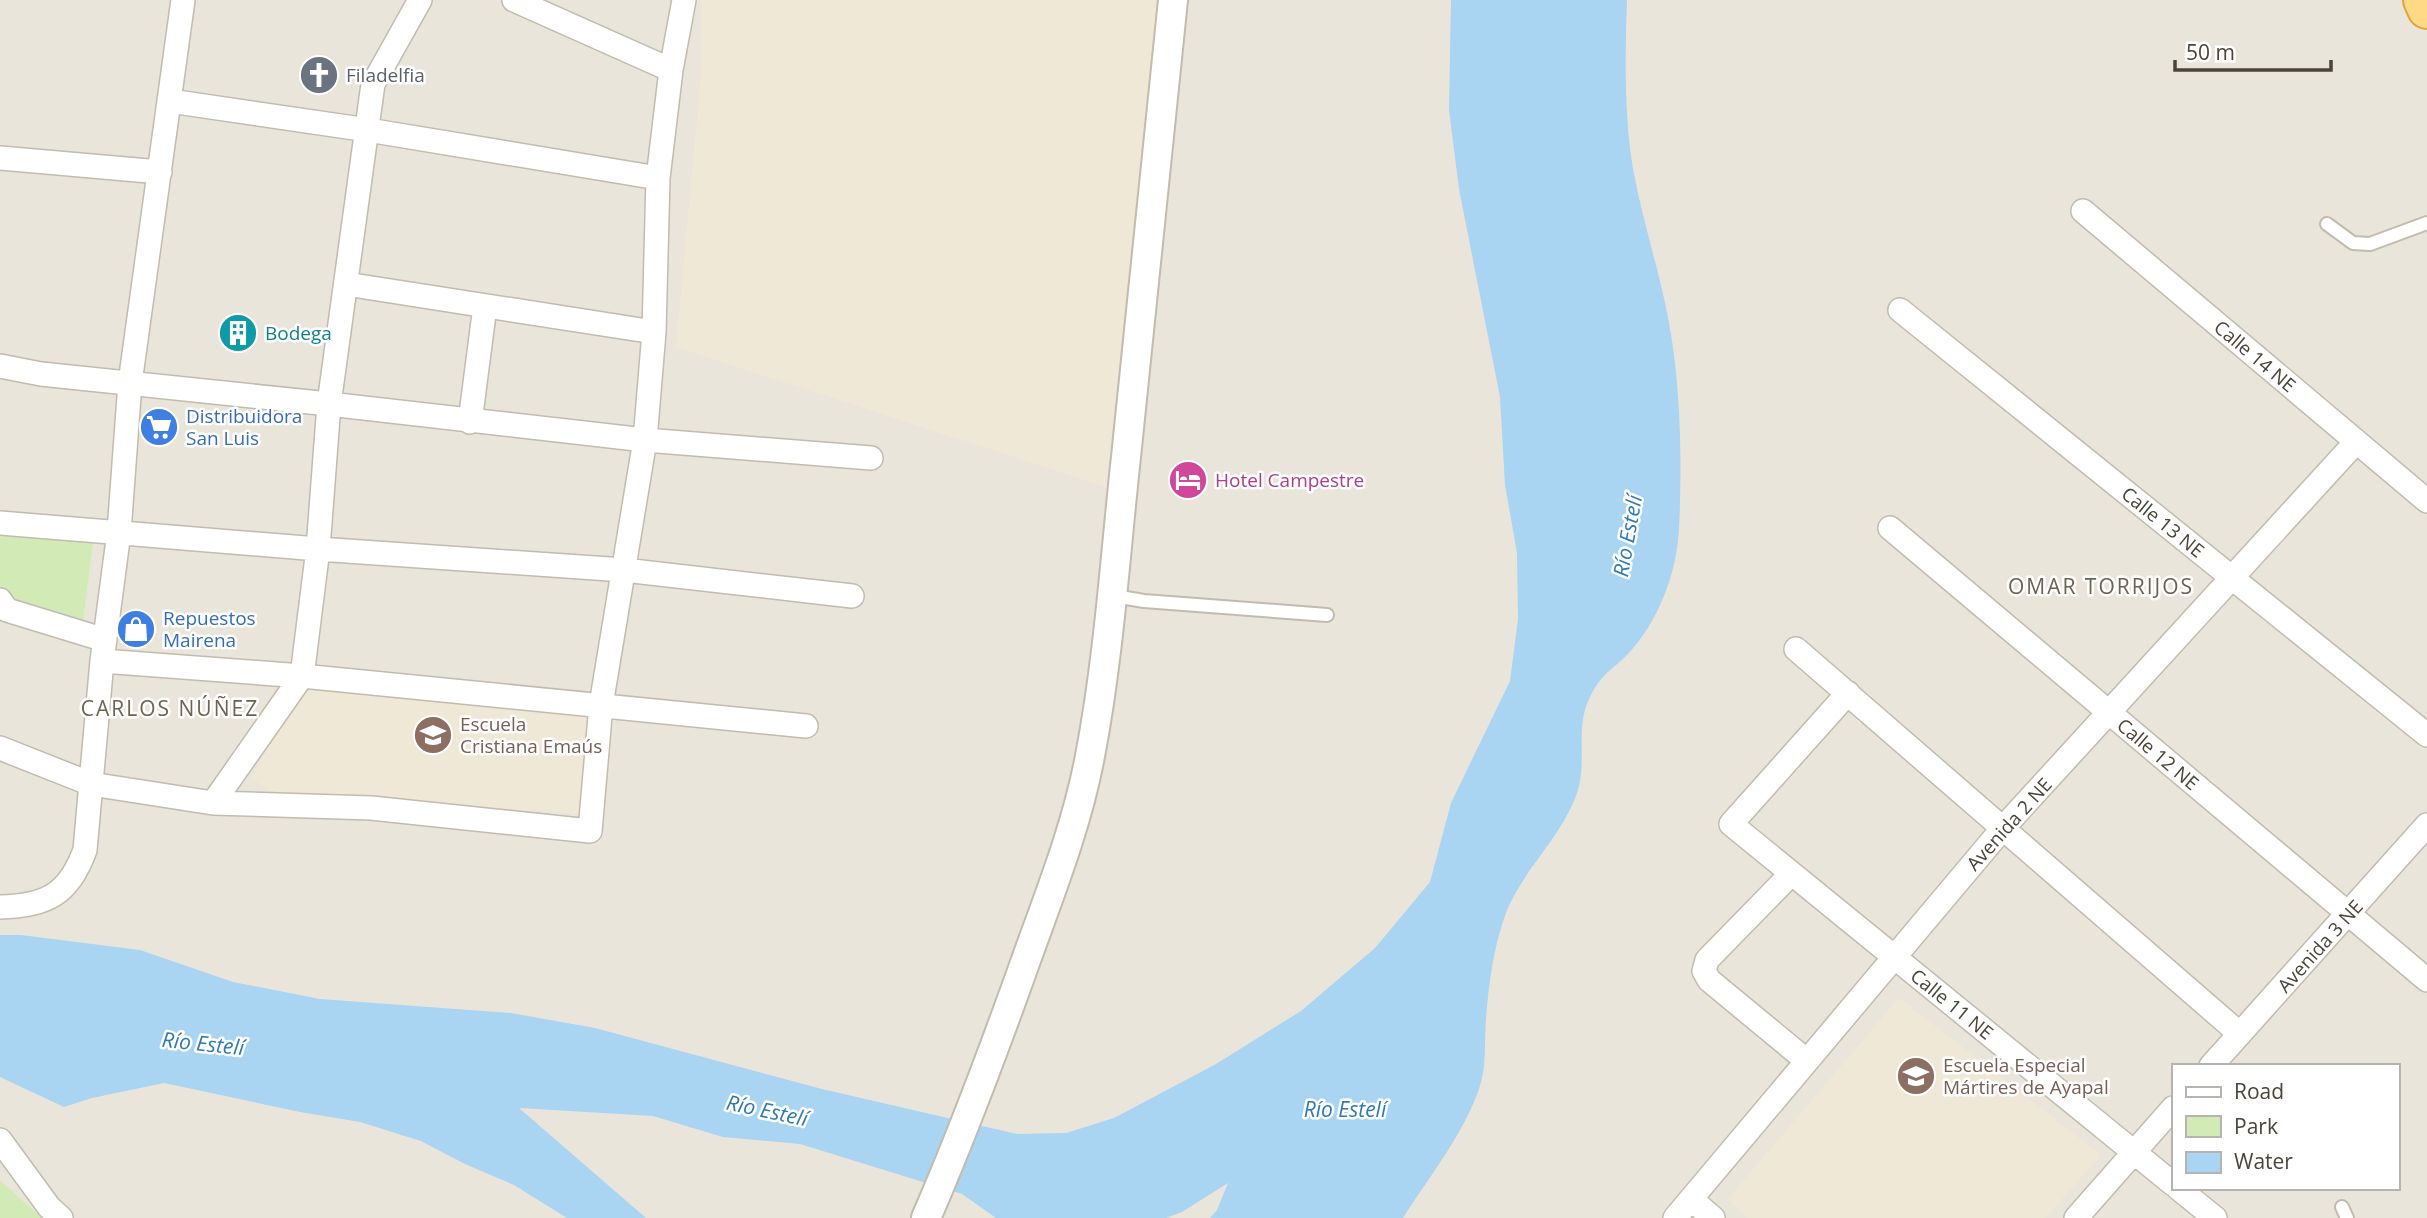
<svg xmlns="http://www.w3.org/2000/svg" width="2427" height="1218" viewBox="0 0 2427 1218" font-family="'Open Sans',sans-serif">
	<rect width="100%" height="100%" fill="#f6f3ec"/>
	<path fill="#eae5da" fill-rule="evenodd" d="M0 0H2427V1218H0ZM2173 1066H2397V1188H2173Z"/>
	<path fill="#efe8d6" d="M702 0H1158L1106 487 676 347 702 64Z
		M311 687 590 713 583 814 270 791 252 779 262 757Z
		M1899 998 2101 1155 2045 1218H1748L1728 1199Z"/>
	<path fill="#d2eab5" d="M0 530 94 535 82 630 22 607 0 591Z
		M0 1181 3 1183 42 1218H0Z"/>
	<path fill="#a9d4f2" d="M1451 0H1627C1625 56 1624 114 1633 169 1643 224 1662 278 1671 334 1681 396 1682 467 1679 529 1677 573 1658 622 1628 654 1611 671 1601 674 1590 697 1574 729 1588 760 1577 793 1562 836 1525 868 1507 910 1494 944 1489 982 1486 1018 1484 1042 1487 1066 1479 1089 1463 1135 1429 1177 1403 1218H1210L1217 1210 1228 1183 1182 1212 1166 1218H996L962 1194 800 1144 723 1137 653 1116 519 1108 646 1218H567L514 1185 465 1164 421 1141 360 1122 300 1112 164 1083 92 1098 64 1107 0 1077V935H21L140 950 233 982 320 999 511 1013 595 1028 822 1089 1017 1134 1066 1133 1114 1118 1216 1064 1301 1011 1375 948 1430 882 1451 803 1510 681 1518 619 1517 553 1505 485 1500 397 1459 189 1449 110Z"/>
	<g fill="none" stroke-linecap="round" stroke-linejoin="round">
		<g stroke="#c2bbae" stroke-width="16">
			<path id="service" d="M2327 224 2353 243 2370 244 2427 223
				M1114 596 1144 601 1327 615
				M2342 1207 2347 1218"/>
		</g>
		<g stroke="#c2bbae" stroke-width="26">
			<path id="minor" d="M514 0 671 70
				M170 101 368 130 658 178
				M0 158 160 172
				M2083 211 2427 501
				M346 284 654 332
				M1900 310 2427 735
				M0 366 41 374 329 404 645 440 871 458
				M470 422 485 306
				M0 523 318 549 624 570 852 596
				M1890 528 2427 980
				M0 600 7 610 105 640
				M1796 649 2240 1034
				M102 661 302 676 806 726
				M1848 693 1731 824 2173 1184
				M0 748 91 784 213 803 371 808 590 831 601 705 645 440 654 332 658 178 671 70 684 0
				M213 803 302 676 318 549 329 404 373 84 420 0
				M1791 874 1707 960 1704 971 1709 980 1807 1061
				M0 907C47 906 69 894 85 850L102 661 119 532 130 383 183 0
				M2211 1066 2427 825
				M0 1140 49 1207 61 1218
				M2178 1188 2215 1218
				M1691 1199 1713 1218
				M1675 1218 2003 828 2356 442
				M2076 1218 2173 1108"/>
		</g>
		<g stroke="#c2bbae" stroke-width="32">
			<path id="tertiary" d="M926 1218C963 1133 995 1047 1026 960 1050 893 1077 826 1090 756 1109 657 1115 557 1126 457 1141 304 1157 152 1173 0"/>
		</g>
		<g stroke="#e0a43c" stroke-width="42">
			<path id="trunk" d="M2423 0 2427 9"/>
		</g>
		<use href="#service" stroke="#fff" stroke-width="12"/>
		<use href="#minor" stroke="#fff" stroke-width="23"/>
		<use href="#tertiary" stroke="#fff" stroke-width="28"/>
		<use href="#trunk" stroke="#ffd985" stroke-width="38"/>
	</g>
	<defs>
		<g id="church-disc" transform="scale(2.0125)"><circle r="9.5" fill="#6b7280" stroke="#fff"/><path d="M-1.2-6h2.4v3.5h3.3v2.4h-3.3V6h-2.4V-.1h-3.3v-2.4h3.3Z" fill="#fff"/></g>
		<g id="building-disc" transform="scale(2.0125)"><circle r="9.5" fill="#0f9aa8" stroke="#fff"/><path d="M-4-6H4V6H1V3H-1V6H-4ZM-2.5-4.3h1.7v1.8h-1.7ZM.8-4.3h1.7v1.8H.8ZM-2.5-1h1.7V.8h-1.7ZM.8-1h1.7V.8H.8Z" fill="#fff"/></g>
		<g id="supermarket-disc" transform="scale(2.0125)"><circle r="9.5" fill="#3f7fe0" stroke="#fff"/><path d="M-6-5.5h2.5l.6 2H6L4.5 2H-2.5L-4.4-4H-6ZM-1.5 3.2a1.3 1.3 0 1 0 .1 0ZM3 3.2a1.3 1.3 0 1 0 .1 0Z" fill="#fff"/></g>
		<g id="hotel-disc" transform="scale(2.0125)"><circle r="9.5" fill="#d1479c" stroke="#fff"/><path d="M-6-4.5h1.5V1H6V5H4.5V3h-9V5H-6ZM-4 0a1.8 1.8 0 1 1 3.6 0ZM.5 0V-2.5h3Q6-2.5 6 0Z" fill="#fff"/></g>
		<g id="shop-disc" transform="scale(2.0125)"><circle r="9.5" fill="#3f7fe0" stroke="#fff"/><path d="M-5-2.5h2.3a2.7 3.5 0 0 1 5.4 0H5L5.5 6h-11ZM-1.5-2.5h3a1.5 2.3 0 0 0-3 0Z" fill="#fff"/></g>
		<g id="school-disc" transform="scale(2.0125)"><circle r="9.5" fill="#8d6e63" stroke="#fff"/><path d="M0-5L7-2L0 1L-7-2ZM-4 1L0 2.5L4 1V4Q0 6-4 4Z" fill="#fff"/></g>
	</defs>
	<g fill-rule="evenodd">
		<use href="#church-disc" x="319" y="75"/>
		<use href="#building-disc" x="238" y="333"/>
		<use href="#supermarket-disc" x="159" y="427"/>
		<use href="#hotel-disc" x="1188" y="480"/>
		<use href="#shop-disc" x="136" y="629"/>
		<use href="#school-disc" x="433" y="735"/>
		<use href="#school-disc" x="1916" y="1076"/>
	</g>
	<g text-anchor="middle" stroke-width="5" stroke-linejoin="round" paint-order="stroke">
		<g font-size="19" fill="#5b616d" stroke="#fff" text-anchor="start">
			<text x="346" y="82">Filadelfia</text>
		</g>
		<g font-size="19" fill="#0d838f" stroke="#fff" text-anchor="start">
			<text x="265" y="340">Bodega</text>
		</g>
		<g font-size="19" fill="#4b4439" stroke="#fff">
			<text transform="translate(2255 356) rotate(40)" y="7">Calle 14 NE</text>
			<text transform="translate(2163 522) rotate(39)" y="7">Calle 13 NE</text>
			<text transform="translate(2158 754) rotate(40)" y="7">Calle 12 NE</text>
			<text transform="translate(2009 824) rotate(-48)" y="7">Avenida 2 NE</text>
			<text transform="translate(2320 946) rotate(-48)" y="7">Avenida 3 NE</text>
			<text transform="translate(1952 1004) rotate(39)" y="7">Calle 11 NE</text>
		</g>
		<g font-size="19" fill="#366cbe" stroke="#fff" text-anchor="start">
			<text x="186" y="423">Distribuidora<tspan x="186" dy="22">San Luis</tspan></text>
			<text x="163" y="625">Repuestos<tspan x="163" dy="22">Mairena</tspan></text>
		</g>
		<g font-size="19" fill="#b23c85" stroke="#fff" text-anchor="start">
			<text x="1215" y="487">Hotel Campestre</text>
		</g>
		<g font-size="19" fill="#785e54" stroke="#fff" text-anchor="start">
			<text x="460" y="731">Escuela<tspan x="460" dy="22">Cristiana Emaús</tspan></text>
			<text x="1943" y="1072">Escuela Especial<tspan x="1943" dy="22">Mártires de Ayapal</tspan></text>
		</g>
		<g font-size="21" font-style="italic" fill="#2e7ab2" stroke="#fff">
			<text transform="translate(1628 536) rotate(-80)" y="7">Río Estelí</text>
			<text transform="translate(203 1044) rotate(6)" y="7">Río Estelí</text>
			<text x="1345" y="1117">Río Estelí</text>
			<text transform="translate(767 1111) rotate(12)" y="7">Río Estelí</text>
		</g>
		<g font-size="21" letter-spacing="2" fill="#6e6250" stroke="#fff">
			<text x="2101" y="594">OMAR TORRIJOS</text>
			<text x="170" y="716">CARLOS NÚÑEZ</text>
		</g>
	</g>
	<rect x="2172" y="1064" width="228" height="126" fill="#ffffff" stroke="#b7b4b0" stroke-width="2"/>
	<rect x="2186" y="1087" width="35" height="10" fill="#ffffff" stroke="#b7b4b0" stroke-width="2"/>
	<text x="2234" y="1099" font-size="21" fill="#4b4439">Road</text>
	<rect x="2186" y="1116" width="35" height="21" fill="#d2eab5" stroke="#b7b4b0" stroke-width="2"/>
	<text x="2234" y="1134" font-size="21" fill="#4b4439">Park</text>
	<rect x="2186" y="1152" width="35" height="21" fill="#a9d4f2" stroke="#b7b4b0" stroke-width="2"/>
	<text x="2234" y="1169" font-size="21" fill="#4b4439">Water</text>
	<path d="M2175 60v10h156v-10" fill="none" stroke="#4b4439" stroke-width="3.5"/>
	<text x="2186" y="60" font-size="21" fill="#4b4439" stroke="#ffffff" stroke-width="5" paint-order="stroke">50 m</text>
</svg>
